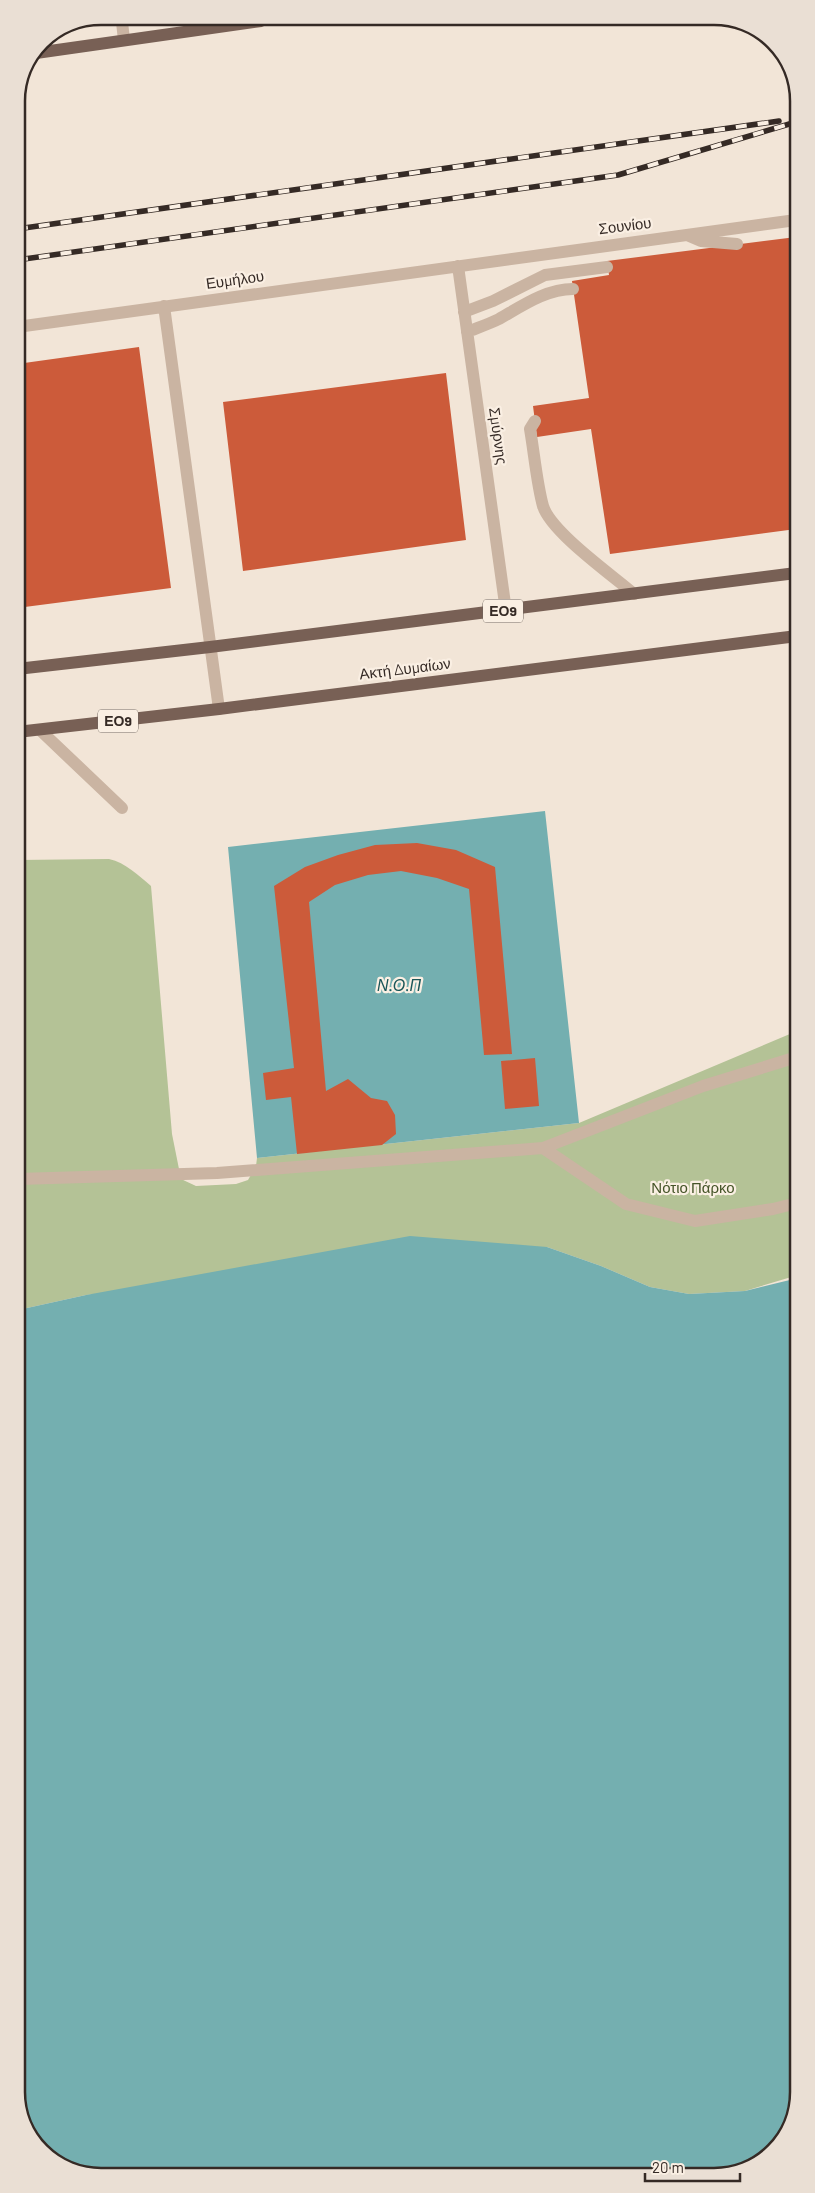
<svg xmlns="http://www.w3.org/2000/svg" width="815" height="2193" viewBox="0 0 815 2193" font-family="Barlow,sans-serif">
	<rect width="100%" height="100%" fill="#f2e5d7"/>
	<path fill="#b4c296" d="M109 859C126 863 138 875 151 886L172 1134 181 1179 196 1186 236 1184 248 1180 256 1166 257 1158 579 1123 797 1031 798 1275 745 1291 689 1294 650 1287 601 1266 547 1247 86 1295 18 1310 17 860Z"/>
	<path fill="#74afb0" d="M545 811 579 1123 257 1158 228 847Z
		M410 1236 547 1247 601 1266 650 1287 689 1294 745 1291 798 1278 799 2092 781 2143 736 2174 96 2177 46 2156 19 2114 18 1310 86 1295Z"/>
	<path fill="#cc5b3a" d="M628 17H688V18L629 26Z
		M796 237V529L610 554 591 429 537 437 533 406 589 398 572 281 609 275 607 261Z
		M139 347 171 588 17 608V364Z
		M446 373 466 540 243 571 223 402Z
		M417 843 456 850 495 867 512 1054 484 1055 469 889 437 878 401 871 368 875 335 885 309 902 326 1091 348 1079 371 1098 387 1101 395 1115 396 1134 382 1145 297 1154 291 1097 266 1100 263 1073 294 1068 274 886 305 867 338 855 375 845Z
		M535 1058 539 1106 505 1109 501 1061Z"/>
	<g fill="none" stroke-linecap="round" stroke-linejoin="round">
		<path stroke="#cab4a2" stroke-width="12" d="M122 22 124 40
			M687 235 701 241 737 244
			M458 266 506 611
			M164 306 219 709
			M464 312 493 301 545 275 607 267
			M17 327 796 220
			M467 332C477 328 489 324 499 319 522 306 546 289 573 289
			M535 421 530 429C534 452 537 485 543 506 551 532 612 575 634 594
			M40 730 122 808
			M543 1148 626 1204 695 1221 773 1209 797 1203
			M18 1179 217 1173 543 1148 703 1086 797 1057"/>
		<path stroke="#786055" stroke-width="12" d="M36 53 261 21
			M17 669 210 647 796 573
			M17 732 219 709 797 636"/>
		<g stroke="#352a25" stroke-width="5.5">
			<path id="rail" d="M17 229 779 121
				M17 260 618 175 796 122"/>
		</g>
		<use href="#rail" stroke="#faefe3" stroke-width="4" stroke-dasharray="11" stroke-linecap="butt"/>
	</g>
	<g text-anchor="middle" stroke-width="4.5" stroke-linejoin="round" paint-order="stroke">
		<g fill="#faefe3" stroke="#70655e" stroke-width="1">
			<rect x="483" y="599.5" width="40" height="23" rx="4"/>
			<rect x="98" y="709.5" width="40" height="23" rx="4"/>
		</g>
		<g font-size="14" font-weight="bold" fill="#352a25">
			<text x="503" y="616">ΕΟ9</text>
			<text x="118" y="726">ΕΟ9</text>
		</g>
		<g font-size="15" fill="#352a25" stroke="#faefe3">
			<text transform="translate(625 226) rotate(-7)" y="5">Σουνίου</text>
			<text transform="translate(235 280) rotate(-8)" y="5">Ευμήλου</text>
			<text transform="translate(498 436) rotate(82)" y="5">Σμύρνης</text>
			<text transform="translate(405 669) rotate(-7)" y="5">Ακτή Δυμαίων</text>
		</g>
		<g font-size="15" fill="#455428" stroke="#faefe3">
			<text x="693" y="1193">Νότιο Πάρκο</text>
		</g>
		<g font-size="16" font-style="italic" fill="#195558" stroke="#faefe3">
			<text x="399" y="991">Ν.Ο.Π</text>
		</g>
	</g>
	<path d="M0 0H815V2193H0ZM101 25H714A76 76 0 0 1 790 101V2092A76 76 0 0 1 714 2168H101A76 76 0 0 1 25 2092V101A76 76 0 0 1 101 25Z" fill="#eadfd4" fill-rule="evenodd"/>
	<path fill="none" stroke="#352a25" stroke-width="2.5" d="M101 25H714A76 76 0 0 1 790 101V2092A76 76 0 0 1 714 2168H101A76 76 0 0 1 25 2092V101A76 76 0 0 1 101 25Z"/>
	<path d="M645 2173v8h95v-8" fill="none" stroke="#352a25" stroke-width="2.5"/>
	<text x="652" y="2173" font-size="15" fill="#352a25" stroke="#faefe3" stroke-width="4" paint-order="stroke">20 m</text>
</svg>
